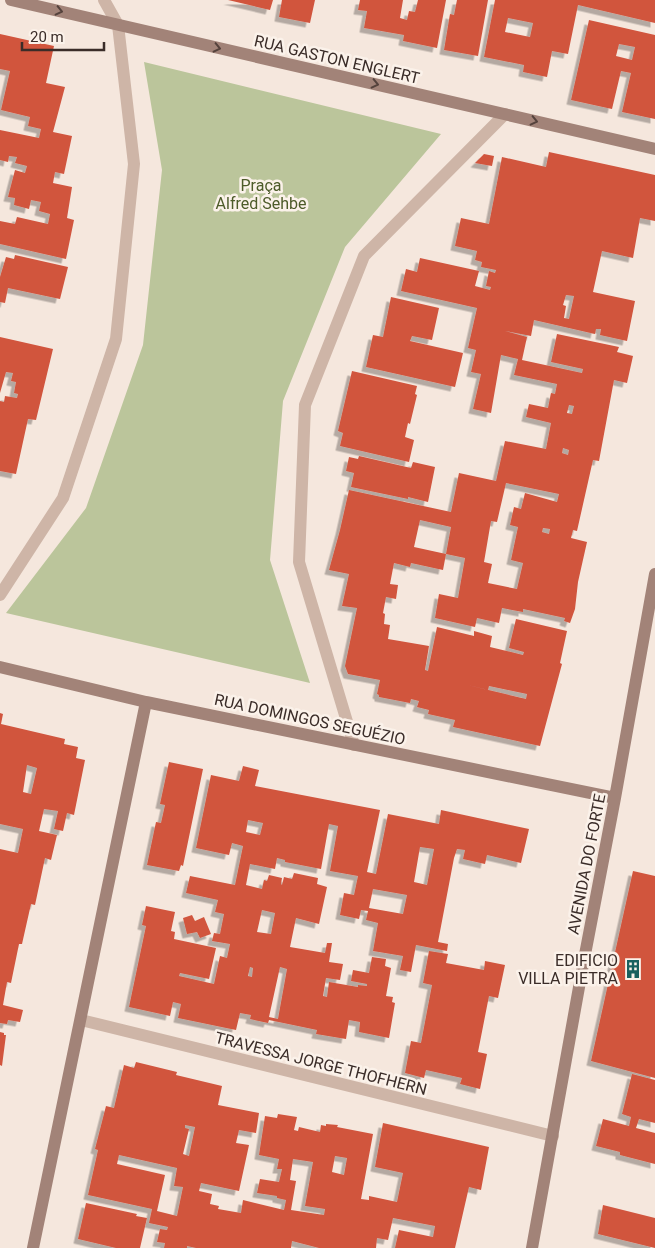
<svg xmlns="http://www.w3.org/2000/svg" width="655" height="1248" viewBox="0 0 655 1248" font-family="Roboto,sans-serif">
	<defs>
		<filter id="shadow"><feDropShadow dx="-4.5" dy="4.5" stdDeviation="0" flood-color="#0004"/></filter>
	</defs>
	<rect width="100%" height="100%" fill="#f5e7dd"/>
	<path fill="#bbc59b" d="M144 62 441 134 345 247 283 401 270 560 310 683 6 613 86 508 143 345 162 170Z"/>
	<path fill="#d1543e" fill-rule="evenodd" filter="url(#shadow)" d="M228 0H273L270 10Z
		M282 0H315L310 23 279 17Z
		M360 0H403L400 18 407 20 409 11 415 12 418 0H446L437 48 403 41 404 35 364 28 367 11 358 10Z
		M457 0H488L478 56 444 50 450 14 454 15Z
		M495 0H655V23L578 5 568 54 552 51 547 77 523 72 524 65 484 57ZM508 18 533 23 530 37 505 32Z
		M589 20 655 35V119L622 112 631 73 621 71 612 109 571 100ZM619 44 635 47 632 60 616 56Z
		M0 34 54 46 46 83 65 87 53 132 72 136 64 174 55 172 53 183 72 187 67 218 74 220 66 259 0 244V221L15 224 17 217 48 224 50 214 39 211 41 202 31 200 29 209 14 205 15 198 8 197 15 170 25 173 27 166 15 163 17 157 9 156 8 162 0 160V130L39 138 41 129 28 126 30 117 1 110 10 71 0 69Z
		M549 152 655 175V221L640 218 633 258 602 251 593 292 635 301 627 341 600 335 601 329H596L595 334 534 320 531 336 505 331 527 337 522 360 582 373 583 369 551 362 557 334 619 347 617 352 633 356 627 383 614 380 599 461 593 460 577 531 573 530 571 538 587 542 578 582 575 609 570 623 564 621 565 618 523 609V612L502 608 499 623 477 618 475 627 435 618 439 594 458 598 465 558 446 554 443 570 411 563 410 567 394 563 390 584 398 585 396 599 386 597 383 613 385 614 384 624 390 625 388 639 429 646 425 670 428 671 437 627 474 636V631L492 636 490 647 523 655 524 652 509 648 516 619 567 631 560 663 562 664 540 746 453 727 455 720 428 714 429 710 417 707 419 701 411 699 410 703 379 697V695L377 694 380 680 348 674 345 666 357 608 342 606 349 574 329 570 340 530 349 490 451 512 459 473 496 481 505 441 546 449 551 423 526 417 529 404 548 408 551 393 555 394 557 384 514 375 518 359 501 355 491 413 473 409 481 374 471 372 476 350 468 348 477 308 401 291 406 269 417 272 420 258 479 271 475 286 490 290 491 287 486 286 489 271 495 273 496 270 481 267 482 262 475 260 477 251 455 246 461 218 489 224 502 157 546 167ZM566 295 574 296 569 319 564 318 566 306 563 305ZM569 405 574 406 572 414 567 413ZM563 448 569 450 568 455 562 453ZM506 483 559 494 557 502 525 493 521 509 514 507 510 525 518 527 511 560 523 563 517 589 488 583 492 564 484 562 491 521 497 522ZM420 520 451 527 446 554 414 547ZM543 528 550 529 549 534 542 532ZM463 684 488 690 489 686 527 694 526 699Z
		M484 154 494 156 492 166 475 163Z
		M15 255 68 267 60 299 8 288 5 303 0 302V277L6 257 14 259Z
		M391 297 439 308 432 340 412 336 410 341 463 353 455 387 366 367 373 335 383 337Z
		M0 337 53 349 36 420 28 419 16 474 0 471V401L4 402 5 396 17 398 18 394 14 393 16 382 11 381 13 373 6 372 0 393Z
		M352 371 417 386 415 394 417 395 410 424 408 423 405 437 414 440 409 462 340 446 343 433 338 431Z
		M359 456 411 468 413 462 435 467 428 502 408 497V499L351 487 354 473 346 471 349 457 358 459Z
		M0 713 3 714 1 724 65 739 64 744 78 747 76 758 85 760 74 815 67 813 63 831 54 829 58 811 44 809 39 831 57 835 51 860 45 858 35 905 31 904 22 944H19L11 983 7 982 3 1005 23 1010 20 1022 8 1020 7 1024 0 1023V849L18 853 23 829 0 824ZM27 765 37 768 31 794 23 792Z
		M169 762 203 769 183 866 181 865 179 871 147 865 156 822 161 823 165 805 160 804Z
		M243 766 259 770 255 786 380 810 367 872 376 874 388 814 439 824 441 810 529 829 521 863 487 855 485 864 463 859 465 850 457 849 454 858 438 942 448 944 447 951 416 945 411 972 400 970 403 956 373 951 378 923 366 920 368 911 361 910 359 919 340 915 344 893 354 895 358 876 330 871 338 826 329 824 321 869 285 862V860L277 858 275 869 250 864 246 885 262 889 264 880 267 881 269 875 282 878 281 884 282 885 284 877 292 879 294 873 318 878 317 884 327 887 319 924 296 918 290 947 325 953 327 943H332L329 962 343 964 340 980 326 978 323 996 327 997 329 982 358 987V985L367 986V984L351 981 353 970 369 973 372 957 386 959 385 966 391 968 386 996 393 997 392 1002 395 1003 389 1038 359 1032 360 1022 349 1020 346 1039 316 1034 317 1030 269 1020 268 1023 250 1019 251 1015 240 1013 236 1030 178 1018 181 1004 173 1002 170 1016 129 1007 146 926 142 925 146 906 175 912 171 931 175 932 174 939 216 948 209 979 180 973 179 976 214 984 220 956 227 958 230 944 212 941 214 933 220 934 224 914 215 912 218 900 186 893 190 876 235 885 243 846 232 843 229 855 196 848 211 775 239 781ZM248 820 263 823 260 835 246 832ZM420 847 434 849 427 885 414 882ZM373 889 407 895 403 914 369 908ZM262 910 275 913 271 934 257 932ZM250 967 253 968 252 977 248 976ZM280 967 287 969 278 1019 269 1017Z
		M633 871 655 876V1078L591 1061Z
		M192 915 195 921 204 917 211 934 200 938 197 932 187 934 183 918Z
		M429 951 448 954 446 963 484 970 485 961 505 965 498 998 489 996 478 1052 487 1054 480 1089 460 1084 462 1078 426 1070 424 1078 405 1073 411 1041 421 1043 432 985 423 983Z
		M0 1032 4 1033V1035H6L2 1066 0 1065Z
		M136 1062 177 1072 176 1075 222 1086 218 1105 259 1113 256 1133 239 1130 236 1143 249 1145 239 1191 201 1183 199 1191 212 1194 210 1204 219 1206 218 1209 241 1213 243 1200 284 1210 286 1200 277 1198V1196L257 1193 260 1179 279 1182 282 1169H277L279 1159 259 1155 265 1116 277 1118 278 1114 297 1117 294 1130 298 1131 299 1127 320 1132 321 1125 326 1126V1124L338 1125 337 1127 373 1134 361 1199 369 1200V1196L397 1202 403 1173 375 1167 383 1123 489 1147 481 1190 469 1187 455 1248H395L399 1230 433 1237 435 1226 393 1218 388 1240 377 1238 376 1248H319L292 1241 291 1248H196L187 1246V1248H164L165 1243 157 1242 160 1229 167 1230 168 1227 149 1223 152 1209 88 1195 98 1150 95 1149 106 1106 114 1108 124 1065 134 1068ZM185 1125 195 1127 189 1156 183 1154 189 1129 185 1128ZM119 1155 177 1168 174 1186 183 1187 177 1216 157 1211 165 1175 117 1164ZM335 1156 347 1158 344 1175 332 1172ZM293 1159 313 1162 305 1206 325 1209 324 1215 291 1210 296 1181 290 1180Z
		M632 1074 655 1080V1123L639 1119 636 1128 655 1133V1164L620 1155V1152L596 1146 603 1119 629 1126 631 1117 622 1114Z
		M86 1203 137 1214 136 1216 147 1218 140 1248H116L78 1239Z
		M603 1205 655 1218V1248L598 1234Z"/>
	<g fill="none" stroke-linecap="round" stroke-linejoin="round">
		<path stroke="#ceb5a7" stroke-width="12" d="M0 595 63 498 116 339 134 164 118 25 104 0
			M354 745 299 562 305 405 364 256 505 114
			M81 1020 553 1136"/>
		<path stroke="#a28378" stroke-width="12" d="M11 0 655 149
			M0 667 146 702 615 798
			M33 1248 146 702
			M532 1248 583 965 615 798 655 574"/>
	</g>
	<defs><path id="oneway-chevron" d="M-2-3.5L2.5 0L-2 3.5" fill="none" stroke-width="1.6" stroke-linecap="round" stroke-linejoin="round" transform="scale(1.25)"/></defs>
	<g stroke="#54423c">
		<use href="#oneway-chevron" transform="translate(59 11) rotate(13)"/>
		<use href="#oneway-chevron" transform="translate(217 48) rotate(13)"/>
		<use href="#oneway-chevron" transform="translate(375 84) rotate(13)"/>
		<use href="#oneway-chevron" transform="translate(534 121) rotate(13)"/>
	</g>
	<defs>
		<g id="building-bare" transform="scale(1.5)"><path d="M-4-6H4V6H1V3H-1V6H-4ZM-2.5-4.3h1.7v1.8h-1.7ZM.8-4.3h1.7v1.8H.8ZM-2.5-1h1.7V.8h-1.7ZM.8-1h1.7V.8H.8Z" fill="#19605e" stroke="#fbf2ea" stroke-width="2.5" paint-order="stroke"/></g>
	</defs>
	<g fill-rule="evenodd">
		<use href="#building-bare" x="633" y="969"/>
	</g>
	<g text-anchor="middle" stroke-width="5" stroke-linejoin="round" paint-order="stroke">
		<g font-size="16" fill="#3a2c28" stroke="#fbf2ea">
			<text transform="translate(337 59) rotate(13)" y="6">RUA GASTON ENGLERT</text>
			<text transform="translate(310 719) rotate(12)" y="6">RUA DOMINGOS SEGUÉZIO</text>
			<text transform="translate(586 864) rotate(-79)" y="6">AVENIDA DO FORTE</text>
			<text transform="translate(321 1063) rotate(14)" y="6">TRAVESSA JORGE THOFHERN</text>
		</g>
		<g font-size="16" fill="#4d5b29" stroke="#fbf2ea">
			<text x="261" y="191">Praça<tspan x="261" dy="18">Alfred Sehbe</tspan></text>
		</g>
		<g font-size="16" fill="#3a2c28" stroke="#fbf2ea" text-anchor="end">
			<text x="618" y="966">EDIFICIO<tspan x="618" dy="18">VILLA PIETRA</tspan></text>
		</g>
	</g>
	<path d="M22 42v8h82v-8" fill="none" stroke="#3a2c28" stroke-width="2.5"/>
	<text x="30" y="42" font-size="15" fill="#3a2c28" stroke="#fbf2ea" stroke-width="4" paint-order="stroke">20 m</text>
</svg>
